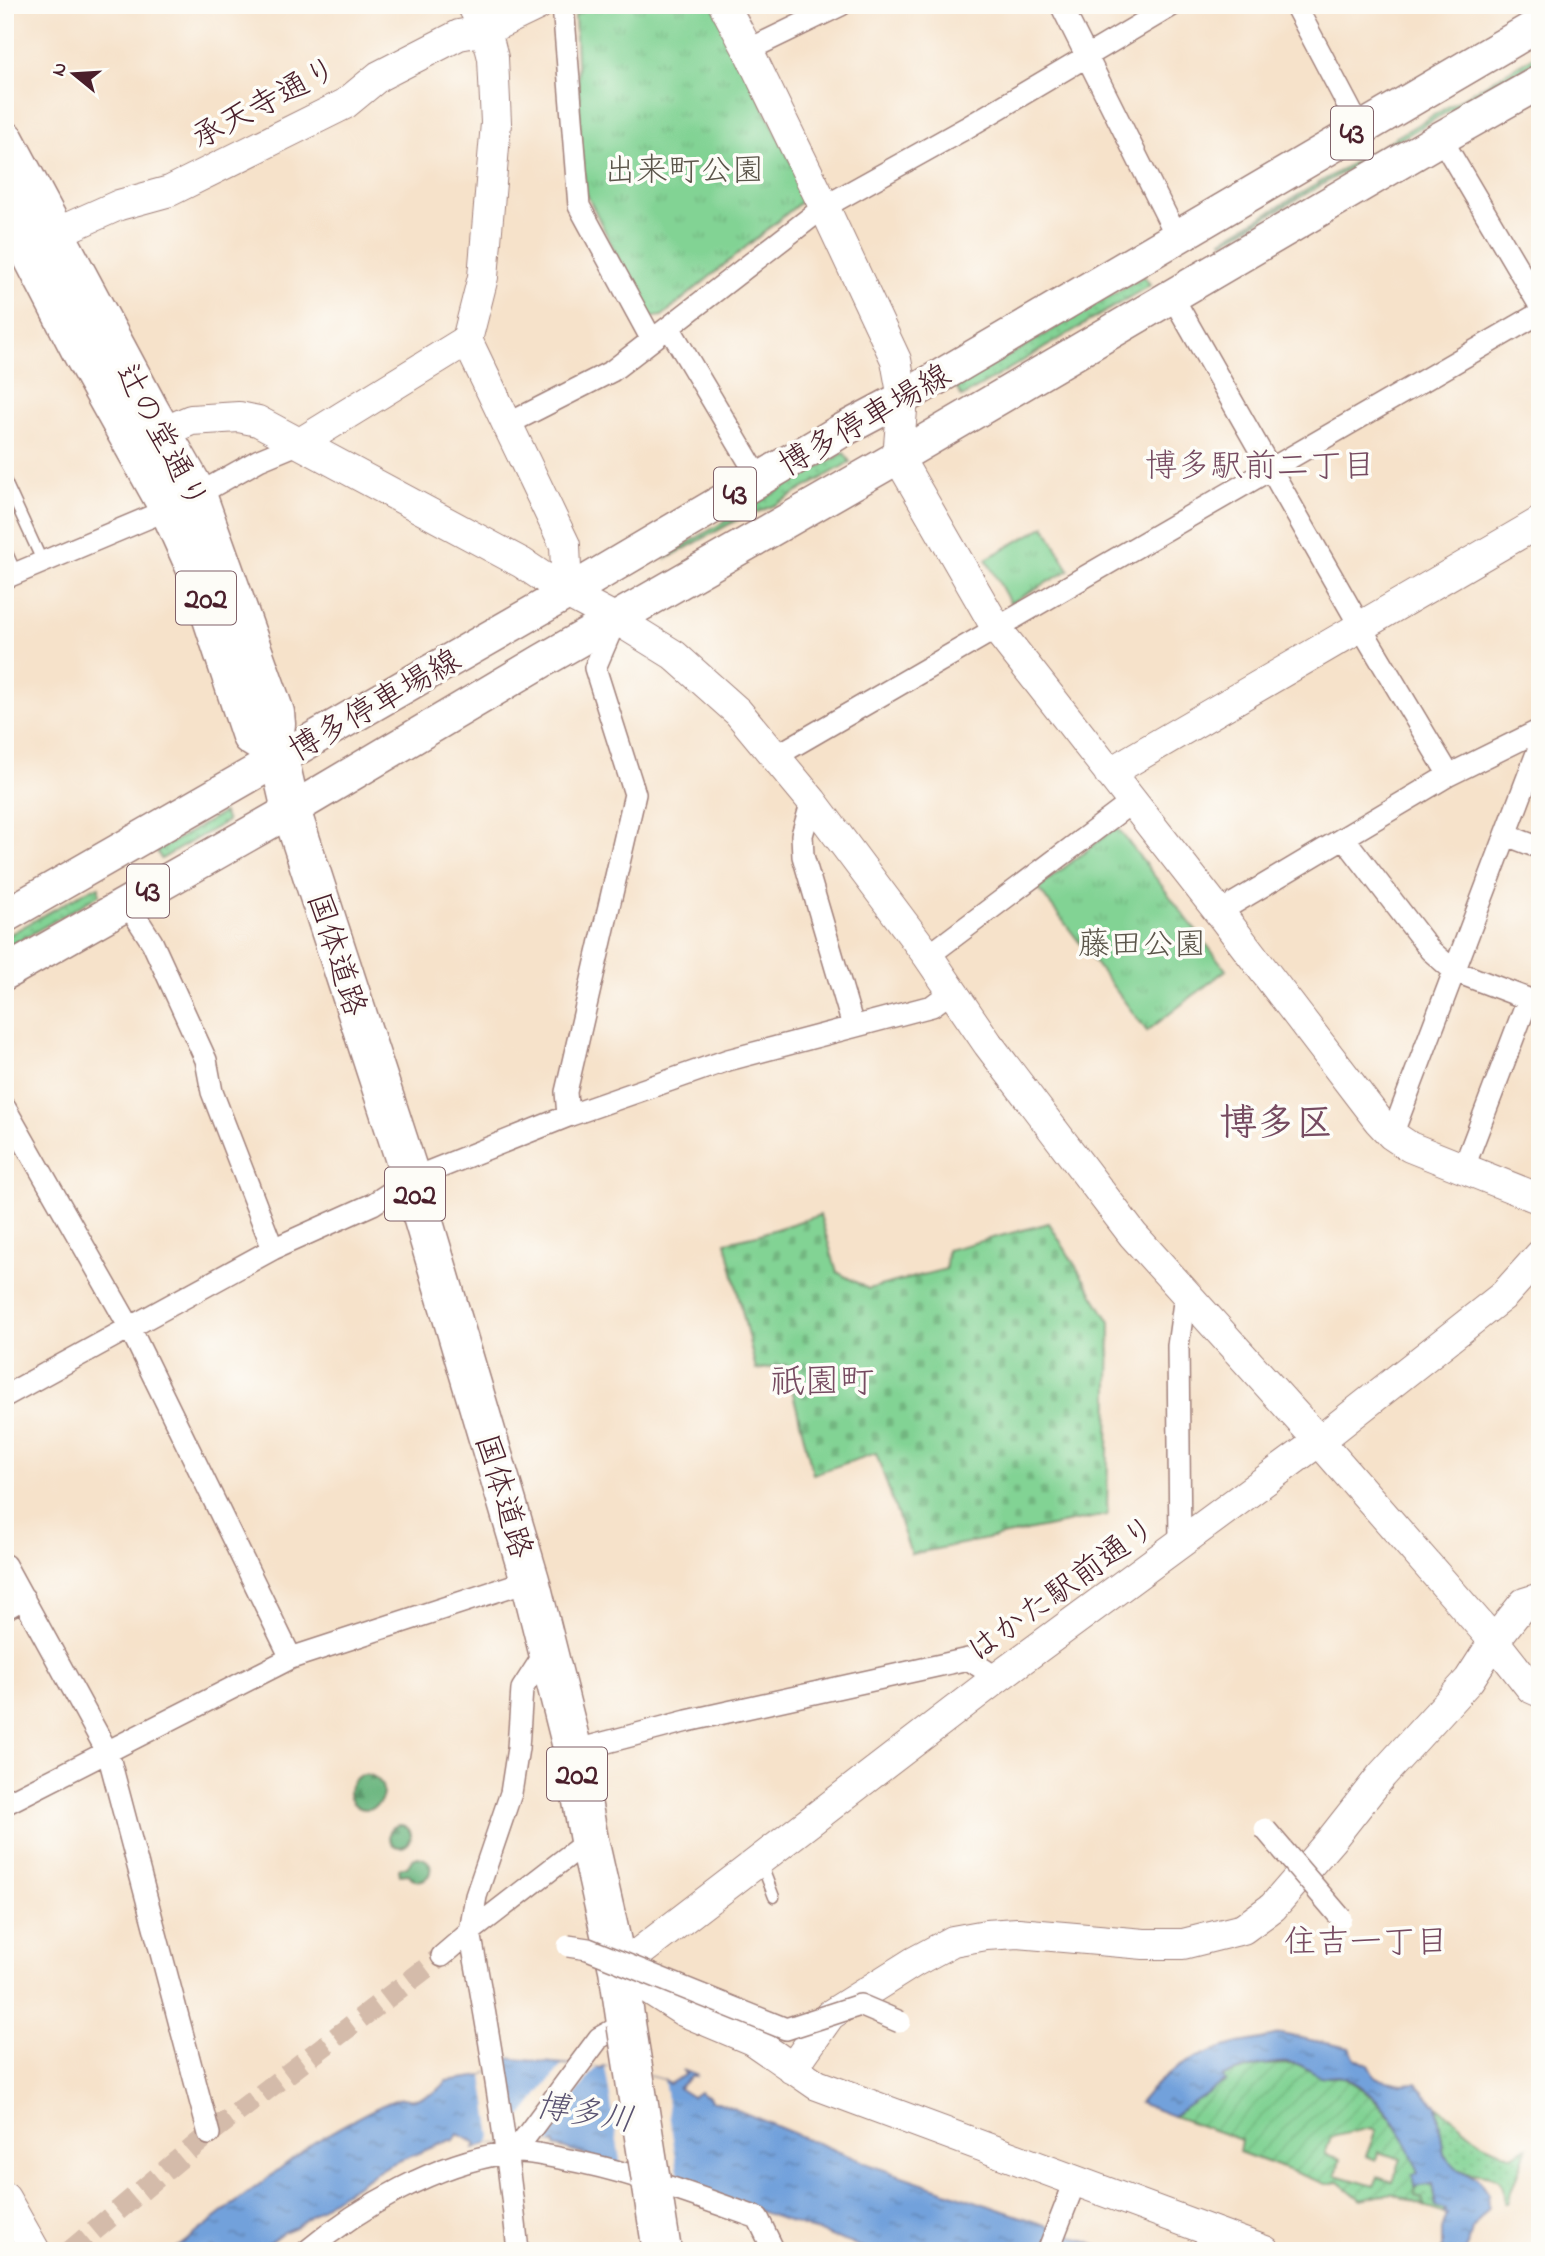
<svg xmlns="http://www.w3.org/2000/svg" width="1545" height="2256" viewBox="0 0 1545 2256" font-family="'Indie Flower','Klee One',sans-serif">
	<defs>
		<pattern id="grass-dots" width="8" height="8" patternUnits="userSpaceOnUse" patternTransform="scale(1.75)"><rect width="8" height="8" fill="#82d394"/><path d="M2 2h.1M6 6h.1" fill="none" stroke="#72b580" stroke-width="1.8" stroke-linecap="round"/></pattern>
		<pattern id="forest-firs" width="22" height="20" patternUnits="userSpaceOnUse" patternTransform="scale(1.75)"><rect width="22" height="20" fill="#69b57e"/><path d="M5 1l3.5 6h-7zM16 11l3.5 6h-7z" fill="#589367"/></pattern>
		<pattern id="cemetery-stones" width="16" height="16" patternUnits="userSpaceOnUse" patternTransform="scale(1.75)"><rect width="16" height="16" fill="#82d394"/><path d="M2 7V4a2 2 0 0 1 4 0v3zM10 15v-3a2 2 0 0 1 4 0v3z" fill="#72b580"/></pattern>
		<pattern id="park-tufts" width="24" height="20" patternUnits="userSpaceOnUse" patternTransform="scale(1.75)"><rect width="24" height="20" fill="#82d394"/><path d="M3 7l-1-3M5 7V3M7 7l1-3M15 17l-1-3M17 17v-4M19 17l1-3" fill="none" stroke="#72b580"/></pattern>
		<pattern id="garden-furrows" width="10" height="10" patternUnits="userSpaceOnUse" patternTransform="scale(1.75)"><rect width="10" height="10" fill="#82d394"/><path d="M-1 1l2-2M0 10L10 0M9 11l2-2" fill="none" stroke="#72b580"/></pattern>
		<pattern id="water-ripples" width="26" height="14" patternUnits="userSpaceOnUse" patternTransform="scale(1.75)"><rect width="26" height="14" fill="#72a1db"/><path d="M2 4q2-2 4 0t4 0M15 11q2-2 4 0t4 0" fill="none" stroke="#6083b2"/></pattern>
	</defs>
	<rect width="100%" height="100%" fill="#fdfcf7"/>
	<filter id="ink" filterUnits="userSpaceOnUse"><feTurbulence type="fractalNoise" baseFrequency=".0143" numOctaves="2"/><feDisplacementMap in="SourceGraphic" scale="14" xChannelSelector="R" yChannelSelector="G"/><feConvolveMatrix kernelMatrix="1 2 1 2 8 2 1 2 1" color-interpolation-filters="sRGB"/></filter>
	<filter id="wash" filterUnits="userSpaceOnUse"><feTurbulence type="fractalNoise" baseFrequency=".00686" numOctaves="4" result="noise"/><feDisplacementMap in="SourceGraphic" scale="28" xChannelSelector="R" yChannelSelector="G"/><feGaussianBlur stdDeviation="1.57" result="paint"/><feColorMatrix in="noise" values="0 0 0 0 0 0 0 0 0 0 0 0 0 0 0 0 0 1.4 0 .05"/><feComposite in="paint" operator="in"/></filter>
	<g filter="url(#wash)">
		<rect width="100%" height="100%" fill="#f6e2ca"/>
		<path fill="url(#grass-dots)" stroke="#667960" stroke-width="2" d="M1539 53 1540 58 1223 242 1222 240Z
			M1144 276 1150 285 962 397 956 387Z
			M844 453 850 462 775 505 733 522 666 559 665 556Z
			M223 813 227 821 161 859 157 851Z
			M99 887V895L5 949V937L92 888Z
			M1437 2106 1483 2143 1512 2156 1527 2147 1507 2203H1504C1506 2166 1479 2179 1460 2170 1454 2167 1448 2160 1444 2154Z
			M1432 2184 1436 2206 1445 2210 1444 2214 1424 2206 1422 2198 1415 2197V2187Z"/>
		<path fill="url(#forest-firs)" stroke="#5a6a54" stroke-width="2" d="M349 1792a17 17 0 1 1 34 0a17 17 0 1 1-34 0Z
			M389 1836a11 11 0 1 1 22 0a11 11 0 1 1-22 0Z
			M418 1857C429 1859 433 1865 429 1875 423 1882 414 1883 409 1874L400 1875 399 1869 401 1867H407L413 1859Z"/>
		<path fill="url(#cemetery-stones)" stroke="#667960" stroke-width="2" d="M820 1215 837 1272 868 1289 946 1269 947 1250 1049 1223 1110 1322 1107 1515 911 1554 876 1453 813 1474 786 1365 756 1370 726 1242 757 1235Z"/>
		<path fill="url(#park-tufts)" stroke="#667960" stroke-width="2" d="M594 5H713L808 196 662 316 648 318 586 193 581 148 575 15Z
			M1045 526 1069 570 1010 603 986 559Z
			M1117 827 1226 970 1147 1031 1038 888Z"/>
		<path fill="url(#garden-furrows)" stroke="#667960" stroke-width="2" fill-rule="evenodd" d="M1298 2064C1307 2070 1317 2076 1328 2077 1334 2078 1338 2075 1344 2078 1375 2093 1398 2123 1411 2154 1414 2160 1418 2168 1417 2175 1417 2182 1415 2188 1415 2196L1422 2198 1424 2206 1391 2193 1361 2200 1339 2182 1326 2184 1239 2152 1241 2140 1173 2116 1225 2081 1222 2076 1261 2065ZM1370 2128 1376 2130 1366 2156 1376 2160 1378 2152 1401 2159 1393 2182 1378 2177 1374 2186 1336 2175 1340 2159 1325 2154 1331 2137Z"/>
		<path fill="url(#water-ripples)" stroke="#5e6083" stroke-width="2" d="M1281 2034 1349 2048 1355 2058 1368 2065 1374 2076 1382 2080 1402 2084 1416 2083 1437 2106 1444 2155 1459 2170 1477 2178 1488 2194 1489 2208 1472 2229 1467 2251H1442V2230L1447 2215 1444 2214 1445 2210 1436 2207 1432 2184 1415 2187 1412 2174 1418 2173C1405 2135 1382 2093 1343 2077 1336 2075 1329 2078 1321 2076 1313 2074 1305 2066 1297 2064 1276 2059 1243 2069 1223 2076L1225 2081 1173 2116 1139 2103C1165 2070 1198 2053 1239 2043 1253 2040 1267 2039 1281 2034Z
			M506 2058 601 2068 603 2066 664 2080 669 2084 686 2074 682 2070 698 2076 691 2077 678 2088 692 2097 699 2092 705 2096 707 2095 713 2102H718L873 2166 1051 2227 1109 2251H873L714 2195 679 2178 621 2166 555 2146V2143H488L474 2148 476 2143 458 2134 454 2141 450 2140 389 2165 330 2201 295 2227 283 2232 258 2251H173L313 2143C333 2131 383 2101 403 2098 407 2098 410 2100 414 2099 425 2098 441 2091 446 2081L483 2076Z"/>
		<path fill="#f6e2ca" d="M506 2058 513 2114 517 2118 521 2117 562 2065 597 2067 546 2133 545 2138 552 2143H488L492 2137 483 2076Z
			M605 2066 664 2080 679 2178 621 2166Z"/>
	</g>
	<g filter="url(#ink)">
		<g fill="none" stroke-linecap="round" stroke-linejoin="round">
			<path stroke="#d4bbaa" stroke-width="21" stroke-dasharray="21 10" stroke-linecap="butt" d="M70 2251 209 2134 442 1956"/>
			<g stroke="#a0807a" stroke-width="13">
				<path id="lane" d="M5 480 38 552
					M5 548 16 573
					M761 1863 774 1897"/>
			</g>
			<g stroke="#a0807a" stroke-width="24">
				<path id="street" d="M563 5 579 206 652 340
					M1061 5 1177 237
					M1295 5 1360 128
					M748 50 841 5
					M1441 138 1540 306
					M1172 296 1360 626 1449 775
					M670 329 760 480
					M508 424 612 371 824 207 966 128 1173 5
					M196 492 211 487 259 460 300 443
					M5 578 169 509
					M776 756 1540 313
					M812 801 802 835 803 856 853 1026
					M1506 835 1540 848
					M1344 838 1430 950 1454 971 1528 999 1464 1167
					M127 903 152 942 206 1060 212 1092 273 1249
					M1219 912 1449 775 1540 730
					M928 956 1132 802
					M5 1108 129 1326 291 1658
					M568 1116 566 1092 635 794 595 668 616 619
					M1392 1135 1540 745
					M5 1396 273 1249 373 1204 411 1179 568 1116 728 1060 932 1006 952 991
					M1180 1544 1178 1346 1185 1295
					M5 1565 108 1753 209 2134
					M5 1609 24 1598
					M573 1751 687 1721 968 1659 997 1678
					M5 1804 291 1658 530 1580
					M442 1956 470 1932 476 1896 511 1793 518 1748 522 1689 547 1650
					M507 2152 521 2143 599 2038 626 2023
					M307 2251C361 2206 436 2163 506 2153 523 2150 542 2155 559 2158 627 2170 693 2195 758 2218L774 2251
					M518 2251C507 2143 490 2038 470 1932L589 1840
					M1048 2251 1076 2179"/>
			</g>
			<g stroke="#a0807a" stroke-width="32">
				<path id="secondary" d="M724 5 748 50 820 198 896 360 903 398 898 457 997 629 1219 912 1378 1120 1392 1135 1410 1147 1540 1199
					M56 233 119 205 170 191 345 104 379 76 459 35 486 30 538 5
					M467 340 565 545 567 593
					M143 441 191 420 239 417 258 421 522 563 567 593 616 619 674 655 738 712 812 801 928 956 988 1044 1133 1235 1319 1441 1494 1641 1531 1688 1540 1692
					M300 443 467 340 483 277 496 123 493 58 486 30 472 5
					M1109 773 1540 522
					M792 2069 830 2015 914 1962 953 1941 986 1935 1018 1933 1144 1944H1183L1243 1929 1273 1907 1331 1840 1382 1775 1469 1680 1494 1641 1524 1603 1540 1598
					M5 2198 35 2251
					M1265 2251 817 2085 752 2040 683 2011 618 1969 997 1678 1319 1441 1504 1295 1540 1255"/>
			</g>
			<g stroke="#a0807a" stroke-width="36">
				<path id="primary" d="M5 916 567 593 841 431 903 398 1540 24
					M5 973 291 810 542 661 898 457 1441 138 1540 82"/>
			</g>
			<g stroke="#a0807a" stroke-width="41">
				<path id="highway" d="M5 140 150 411 196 492 275 713 276 724 272 749
					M5 204 82 353 169 509 195 567 251 736 272 749 279 758 291 810 411 1179 530 1580 573 1751 589 1840 618 1969 626 2023
					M651 2181 662 2251"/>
			</g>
			<use href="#lane" stroke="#fff" stroke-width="10"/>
			<use href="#street" stroke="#fff" stroke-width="21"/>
			<use href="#secondary" stroke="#fff" stroke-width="30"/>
			<use href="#primary" stroke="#fff" stroke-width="33"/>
			<use href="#highway" stroke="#fff" stroke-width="38"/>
			<g stroke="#a0807a" stroke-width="24" stroke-linecap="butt">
				<path id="street-bridge" d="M1265 1829 1341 1918
					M568 1946 588 1949 786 2029 860 2005 900 2022"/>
			</g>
			<g stroke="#a0807a" stroke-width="41" stroke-linecap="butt">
				<path id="highway-bridge" d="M626 2023 651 2181"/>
			</g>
			<use href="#street-bridge" stroke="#fff" stroke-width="21"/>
			<use href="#highway-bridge" stroke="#fff" stroke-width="38"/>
		</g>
	</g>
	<g text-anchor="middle" stroke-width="7" stroke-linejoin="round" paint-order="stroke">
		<g fill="#fdfcf7" stroke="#806168" stroke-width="2">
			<rect x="1331" y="106.5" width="42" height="53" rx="5"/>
			<rect x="714" y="467.5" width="42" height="53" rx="5"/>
			<rect x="176" y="571.5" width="60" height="53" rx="5"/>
			<rect x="127" y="864.5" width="42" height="53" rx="5"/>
			<rect x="385" y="1167.5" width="60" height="53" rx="5"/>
			<rect x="547" y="1747.5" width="60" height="53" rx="5"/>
		</g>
		<g font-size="30" font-weight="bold" fill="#4a1f2b">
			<text x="1352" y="143">43</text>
			<text x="735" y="504">43</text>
			<text x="206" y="608">202</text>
			<text x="148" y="901">43</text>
			<text x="415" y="1204">202</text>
			<text x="577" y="1784">202</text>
		</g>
		<g font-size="32" fill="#4a1f2b" stroke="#fdfcf7">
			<text transform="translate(264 102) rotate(-28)" y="11">承天寺通り</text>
			<text transform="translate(864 419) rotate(-30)" y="11">博多停車場線</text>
			<text transform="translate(163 436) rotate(62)" y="11">辻の堂通り</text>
			<text transform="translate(374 704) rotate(-30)" y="11">博多停車場線</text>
			<text transform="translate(338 954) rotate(72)" y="11">国体道路</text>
			<text transform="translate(505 1496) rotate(73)" y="11">国体道路</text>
			<text transform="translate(1061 1588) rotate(-36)" y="11">はかた駅前通り</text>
		</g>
		<g font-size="32" fill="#5b554a" stroke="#fdfcf7">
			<text x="684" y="180">出来町公園</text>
			<text x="1142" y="954">藤田公園</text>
		</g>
		<g font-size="33" fill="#764b61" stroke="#fdfcf7">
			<text x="1260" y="476">博多駅前二丁目</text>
			<text x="1366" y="1952">住吉一丁目</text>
		</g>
		<g font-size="33" font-style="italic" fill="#5a5371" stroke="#fdfcf7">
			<text transform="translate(585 2111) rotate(9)" y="12">博多川</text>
		</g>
		<g font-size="35" fill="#764b61" stroke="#fdfcf7">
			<text x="822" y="1392">祇園町</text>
		</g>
		<g font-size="38" font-weight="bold" fill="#764b61" stroke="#fdfcf7">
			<text x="1276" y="1135">博多区</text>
		</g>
	</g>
	<rect width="1545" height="2256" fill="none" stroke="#fdfcf7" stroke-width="28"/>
	<g transform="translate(74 74) rotate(288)" stroke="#fdfcf7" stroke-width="5" paint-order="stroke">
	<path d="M0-5L12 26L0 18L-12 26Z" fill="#4a1f2b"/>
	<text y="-10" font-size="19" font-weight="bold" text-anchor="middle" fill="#4a1f2b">N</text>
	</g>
</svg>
